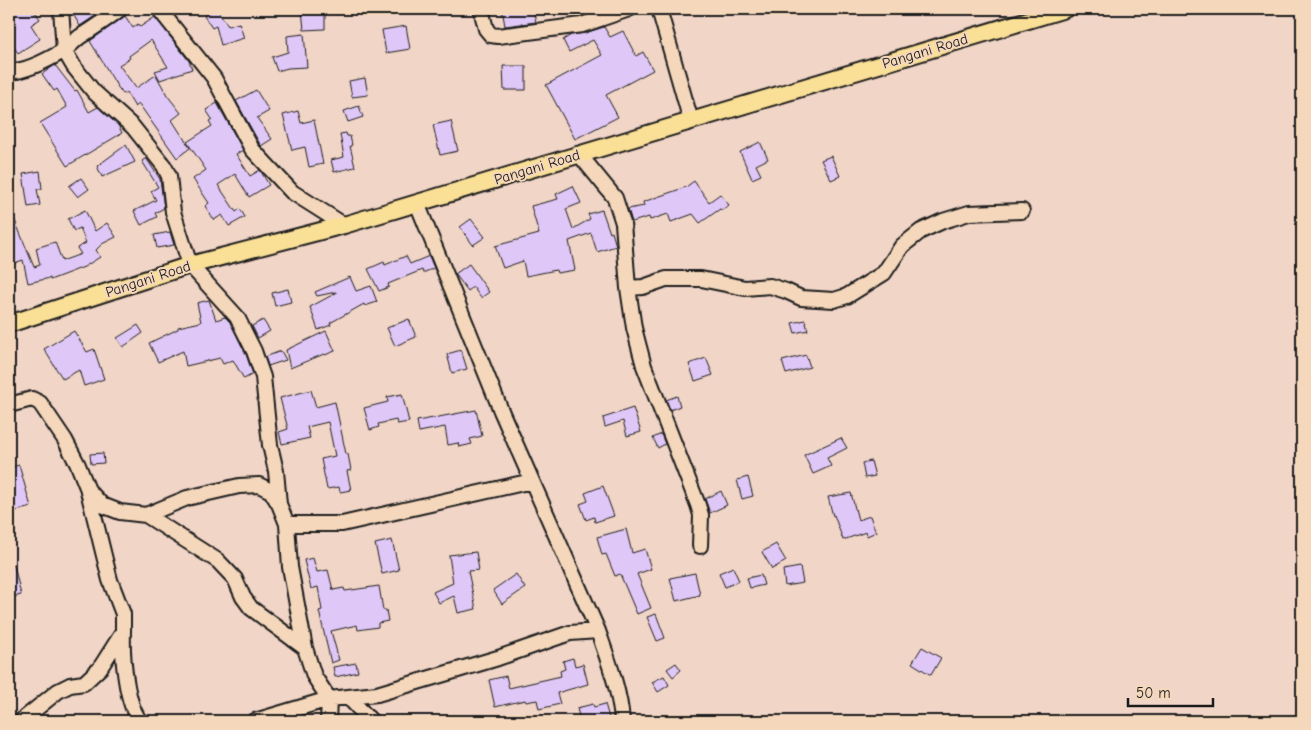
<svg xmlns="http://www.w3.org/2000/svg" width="1311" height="730" viewBox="0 0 1311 730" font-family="'Comic Neue',sans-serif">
	<rect width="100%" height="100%" fill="#f1d5c7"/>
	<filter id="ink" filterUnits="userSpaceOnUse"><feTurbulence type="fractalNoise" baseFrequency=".02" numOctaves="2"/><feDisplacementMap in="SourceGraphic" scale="10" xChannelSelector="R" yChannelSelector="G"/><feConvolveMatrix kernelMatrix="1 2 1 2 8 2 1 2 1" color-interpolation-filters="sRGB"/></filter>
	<g filter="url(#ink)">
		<path fill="#dfc7f7" stroke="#1c1c1c" d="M9 9H33L40 19 31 25 40 39 18 53 9 40Z
			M70 9H98L101 12 80 26Z
			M215 9H217L228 26 239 23 244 38 221 45 216 26 212 28 204 16Z
			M325 9V29L304 30 302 10Z
			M502 9H533L536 22 505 26Z
			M125 16 133 28 138 24 140 27 155 17 189 61 192 69 160 80 155 71 168 67 151 40 129 56 130 58 119 65 136 88 156 75 167 95 181 113 172 120 190 148 177 158 139 104 135 107 126 92 123 94 117 86 90 41Z
			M406 26 410 49 386 53 382 30Z
			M604 27 610 37 623 31 636 56 643 52 653 70 606 95 618 117 575 139 546 85 602 55 593 40 569 52 563 40 571 35 585 33Z
			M304 34 307 67 288 68 277 71 272 57 288 52 287 36Z
			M55 65 75 91 77 90 89 112 98 107 118 125 122 133 67 166 40 123 67 107 57 89 54 91 42 74Z
			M503 66H526V90H504Z
			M365 78 368 95 352 97 349 81Z
			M256 90 269 111 257 118 272 139 261 146 236 101Z
			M217 103 243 150 236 154 250 176 260 170 269 185 249 197 235 174 218 185 236 212 240 209 245 217 229 226 222 215 214 220 205 206 209 203 193 179 206 170 187 142 212 126 209 121 212 119 206 110Z
			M359 106 363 117 348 122 344 111Z
			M298 111 301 123 314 120 323 164 309 167 305 147 292 150 283 115Z
			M451 121 458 151 440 155 433 125Z
			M346 133 347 136H350L352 145 350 146 355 167 334 172 331 160 344 157 340 134Z
			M760 142 768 159 756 165 761 175 752 179 740 152Z
			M126 145 135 162 102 177 97 166Z
			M831 156 840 176 831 180 821 160Z
			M146 158 160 179 164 208 155 213 157 217 141 225 134 211 156 200 151 191 158 187 142 161Z
			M40 171 42 189H37L40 205 28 207 23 174Z
			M81 178 89 189 78 197 69 186Z
			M694 181 709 202 720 194 729 205 722 210 720 209 700 223 693 214 671 222 668 214 650 220 649 217 632 222 628 209 644 206 643 202 686 187Z
			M573 186 581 203 566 209 573 229 590 219 588 214 602 210 610 233 612 232 616 246 597 252 591 233 569 241 575 270 557 273 556 270 526 276 523 261 503 268 495 246 539 234 531 206 558 199 556 194Z
			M9 206 34 267 40 265 36 248 55 242 62 261 81 254 77 248 86 243 80 228 74 231 68 219 85 210 95 231 107 223 116 237 102 244 96 250 100 257 84 267 50 280V278L28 283 23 260 9 265Z
			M471 219 485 237 473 245 460 227Z
			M170 232 174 245 157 248 154 235Z
			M406 256 410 264 429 256 434 268 423 273 422 270 388 284 389 287 379 291 368 269 384 262 385 265Z
			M469 264 489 292 481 298 473 287 468 291 455 274Z
			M350 277 356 291 371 286 377 302 365 306 364 304 330 323 331 325 318 330 310 307 336 293V292L317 296 315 292Z
			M288 289 291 302 275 306 272 293Z
			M209 300 216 320 225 317 230 322 246 354 253 374 244 379 233 360 223 364 220 358 186 366 183 351 158 362 149 343 178 329V327L201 322 197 303Z
			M409 319 416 337 395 346 387 328Z
			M263 320 270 331 258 338 252 326Z
			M805 320 808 330 795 333 792 323Z
			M138 325 143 333 123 347 117 338Z
			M74 331 87 352 94 349 104 379 84 386 79 370 63 379 55 367 44 349Z
			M326 331 335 351 325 355 324 354 290 368 286 350Z
			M461 350 467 369 452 373 447 354Z
			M281 351 286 360 268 366 265 357Z
			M806 355 810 367 786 374 782 361Z
			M706 358 713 375 695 381 689 364Z
			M311 390 316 407 335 402 346 454H348L351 470 347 471 351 490 340 492 339 487 327 489 321 459 335 456 328 422 307 427 310 438 282 444 279 432 288 429 280 398Z
			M402 394 409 422 397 424 396 420 378 424 379 427 370 430 364 408 388 402 387 397Z
			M677 396 680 406 670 410 666 400Z
			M633 408 641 432 627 436 623 421 605 427 603 418Z
			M476 410 482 436 470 439 472 444 459 447 458 443 448 445 445 427 419 432 417 421Z
			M661 434 665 444 658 448 653 438Z
			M841 438 847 448 827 458 831 466 813 474 804 455Z
			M103 453 104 463 91 464 90 454Z
			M871 461 875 476 865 478 862 463Z
			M19 465 31 507 9 513V468Z
			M748 477 753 496 742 499 737 480Z
			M603 486 614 516 595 522 594 517 586 520 580 504 588 501 585 493Z
			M721 491 727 505 710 513 705 499Z
			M851 493 858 520 870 516 876 532 867 536 866 532 843 540 834 515 833 516 828 497Z
			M626 529 632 553 645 549 651 569 637 574 651 608 637 614 620 574 615 576 606 554 602 555 597 537Z
			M392 540 399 570 382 574 375 544Z
			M776 544 786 561 772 569 762 552Z
			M476 552 479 570 468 571 476 609 458 613 454 596 439 603 433 592 453 583 449 555Z
			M313 558 317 572 328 570 333 590 344 588 345 591 379 586 383 610H386L388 621 378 623V627L358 630 357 625 331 631 339 660 331 663 319 611 322 610 318 587 311 589 304 560Z
			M14 565 21 595 9 598V566Z
			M733 567 739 581 725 587 719 573Z
			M800 567 803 583 785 586 783 570Z
			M695 573 700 595 676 601 670 578Z
			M516 574 525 588 502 604 493 590Z
			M761 575 764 585 750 588 747 578Z
			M656 614 665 638 657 641 647 617Z
			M922 647 941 658 931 675 912 663Z
			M573 658 575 666 583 664 588 684 557 693 560 704 539 709 537 700 526 702 525 700 495 707 489 680 506 676 509 688 561 676 560 671 565 669 563 661Z
			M356 663 358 672 335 677 333 667Z
			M676 663 681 670 673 677 667 669Z
			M664 676 669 685 658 692 652 682Z
			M593 704 594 707 605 704 610 721H580L577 708Z"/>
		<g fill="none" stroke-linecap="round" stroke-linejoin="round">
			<g stroke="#1c1c1c" stroke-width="18">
				<path id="minor" d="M61 9 64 50 74 67 94 92 133 127 164 166 169 176 173 212 190 265 237 317 254 351 263 377 270 445 276 471 279 504
					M159 9 214 78 252 149 292 192 344 225
					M481 9 486 29 491 35 498 36 582 25 629 9
					M659 9 691 121
					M9 72C27 71 48 60 63 51 70 46 75 40 81 36 95 27 107 19 120 9
					M579 154 615 198 623 223 628 288 634 328 644 366 698 505 701 515 700 546
					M417 203 502 413 598 631
					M628 288 643 287 666 279H701L745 288 770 286 786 291 801 298 834 300 847 296 884 273 902 246 921 231 943 221 969 213 1022 211
					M9 405 32 399 40 403 65 440 78 465 88 490 102 505 120 512 146 515 218 561 235 579 243 597 251 608 305 648 314 676 329 699 328 721
					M146 515 187 498 239 486 259 485 271 491 279 504 287 524 290 567 305 648
					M287 524H342L532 481
					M123 633C122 656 126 704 140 721
					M349 698 371 721
					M21 721 58 691 70 685 84 683 100 668 123 632V614L110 580 88 491
					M255 721 329 699 377 694 498 658 570 633 598 631C608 660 620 691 622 721"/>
			</g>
			<g stroke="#1c1c1c" stroke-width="20">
				<path id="major" d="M9 324 190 265 344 225 1065 9"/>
			</g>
			<use href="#minor" stroke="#f5d8bb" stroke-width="14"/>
			<use href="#major" stroke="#fadf96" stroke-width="16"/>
		</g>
	</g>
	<g text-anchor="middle" stroke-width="4" stroke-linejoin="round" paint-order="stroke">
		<g font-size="15" fill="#1c1c1c" stroke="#f5d8bb">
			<text transform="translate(925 51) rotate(-17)" y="5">Pangani Road</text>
			<text transform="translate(537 167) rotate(-17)" y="5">Pangani Road</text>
			<text transform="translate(148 279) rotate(-18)" y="5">Pangani Road</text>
		</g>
	</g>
	<rect width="1311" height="730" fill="none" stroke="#f5d8bb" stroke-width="30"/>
	<rect x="15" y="15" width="1281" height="700" fill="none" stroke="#1c1c1c" stroke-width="2" filter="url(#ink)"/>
	<path d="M1128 698v8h85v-8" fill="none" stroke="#1c1c1c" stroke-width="2.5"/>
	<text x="1136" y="698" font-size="15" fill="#1c1c1c" stroke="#f5d8bb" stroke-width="4" paint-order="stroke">50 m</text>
</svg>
